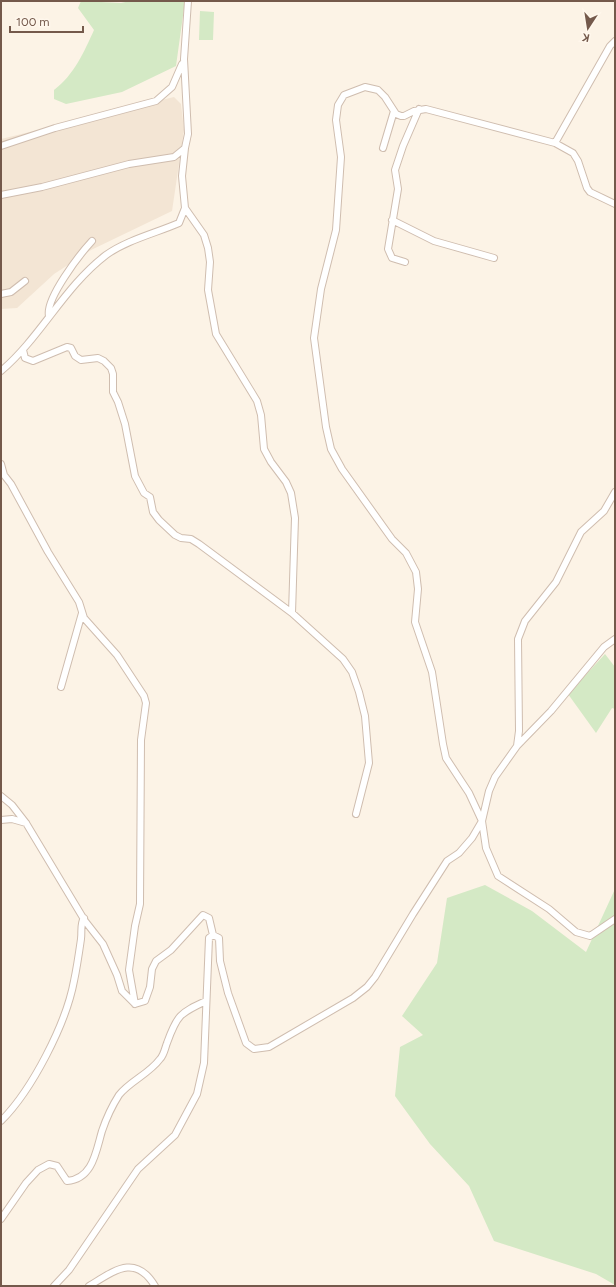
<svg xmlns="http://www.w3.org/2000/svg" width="616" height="1287" viewBox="0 0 616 1287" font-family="Figtree,sans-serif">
	<rect width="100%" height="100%" fill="#fcf3e6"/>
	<path fill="#f3e5d4" d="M174 97 181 104 184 130 172 211 91 250 54 274 17 308 1 309V139Z"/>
	<path fill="#d4e9c5" d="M81 1 121 3 130 1H185L176 66 122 92 66 104 54 99V90C74 75 84 52 94 30L78 8Z
		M200 11 214 12 213 40H199Z
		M605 654 615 667V709L612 708 596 733 568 694Z
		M485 885 532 911 586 952 615 889V1285L596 1274 494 1241 469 1186 430 1144 395 1096 400 1047 423 1035 402 1016 437 963 447 898Z"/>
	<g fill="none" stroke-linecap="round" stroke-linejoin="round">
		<g stroke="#cfbdaf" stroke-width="8">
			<path id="minor" d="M555 143 610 46 615 41
				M1 146 55 128 156 101 172 87 182 64
				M383 148 394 111
				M1 195 42 187 129 164 174 157 185 148 188 134 184 59 188 1
				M615 204 590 192 587 188 578 161 573 153 555 143 426 109 414 111 404 116H401L396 114 385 97 378 90 365 87 344 95 338 105 336 120 341 157 336 230 321 289 314 338 326 427 331 449 342 469 392 539 406 553 416 572 418 589 415 622 432 672 443 744 446 758 469 793 482 821 486 848 498 876 549 909 576 932 590 936 615 919
				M185 208 204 235 208 248 210 262 208 290 216 334 257 401 261 415 264 449 271 462 286 482 291 493 295 518 292 613
				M392 220 434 241 494 258
				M405 262 392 258 388 249 398 189 395 170 403 146 419 109
				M1 294 11 292 25 281
				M49 316C45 299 80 254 92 241
				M23 350 25 358 33 361 67 347 71 348 75 356 81 360 98 358 104 361 111 368 113 374V392L118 402 125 424 135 476 144 493 150 497 153 512 159 520 175 535 181 538 191 539 199 544 292 613 343 659 352 672 359 692 365 716 369 763 356 814
				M1 371C41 337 64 287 106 255 127 240 156 233 179 223L185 208 182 176 185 148
				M1 464 4 475 11 484 48 552 79 602 84 618 117 655 144 696 146 703 141 740 140 904 135 926 129 970 135 1004 145 1001 150 987 152 969 156 961 171 950 203 915 209 918 213 935
				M61 687 82 613
				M517 746 551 711 604 647 615 639
				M1 796 12 805 26 823 85 921 103 944 117 975 122 991 135 1004
				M1 820 12 819 26 823
				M1 1121C32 1090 66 1024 74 981 77 967 79 953 81 939 82 931 80 924 84 918
				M1 1219 26 1183 38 1170 49 1164 57 1166 67 1181C93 1179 96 1151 102 1131 106 1119 112 1106 119 1095 130 1081 149 1074 160 1059 164 1055 165 1048 167 1043 177 1015 180 1013 206 1001
				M54 1286 69 1270 138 1169 175 1135 197 1094 204 1063 209 938 213 935 219 938 220 961 228 993 246 1043 254 1049 269 1047 353 998 367 987 375 977 413 914 447 861 459 853 472 838 482 821 489 791 495 777 517 746 519 731 518 639 525 621 556 582 581 532 604 511 615 492
				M89 1286C114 1271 135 1253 155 1286"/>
		</g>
		<use href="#minor" stroke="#fff" stroke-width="6"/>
	</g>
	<rect width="616" height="1287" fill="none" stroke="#74594b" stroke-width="4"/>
	<g transform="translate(588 28) rotate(192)" stroke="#fff7ec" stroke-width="3" paint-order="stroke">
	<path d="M0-3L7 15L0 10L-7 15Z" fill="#74594b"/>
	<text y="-6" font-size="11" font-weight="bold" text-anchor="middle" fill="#74594b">K</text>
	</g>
	<path d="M10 26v6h73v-6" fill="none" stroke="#74594b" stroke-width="2"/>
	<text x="16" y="26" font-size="12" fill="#74594b" stroke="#fff7ec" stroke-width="3" paint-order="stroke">100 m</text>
</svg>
